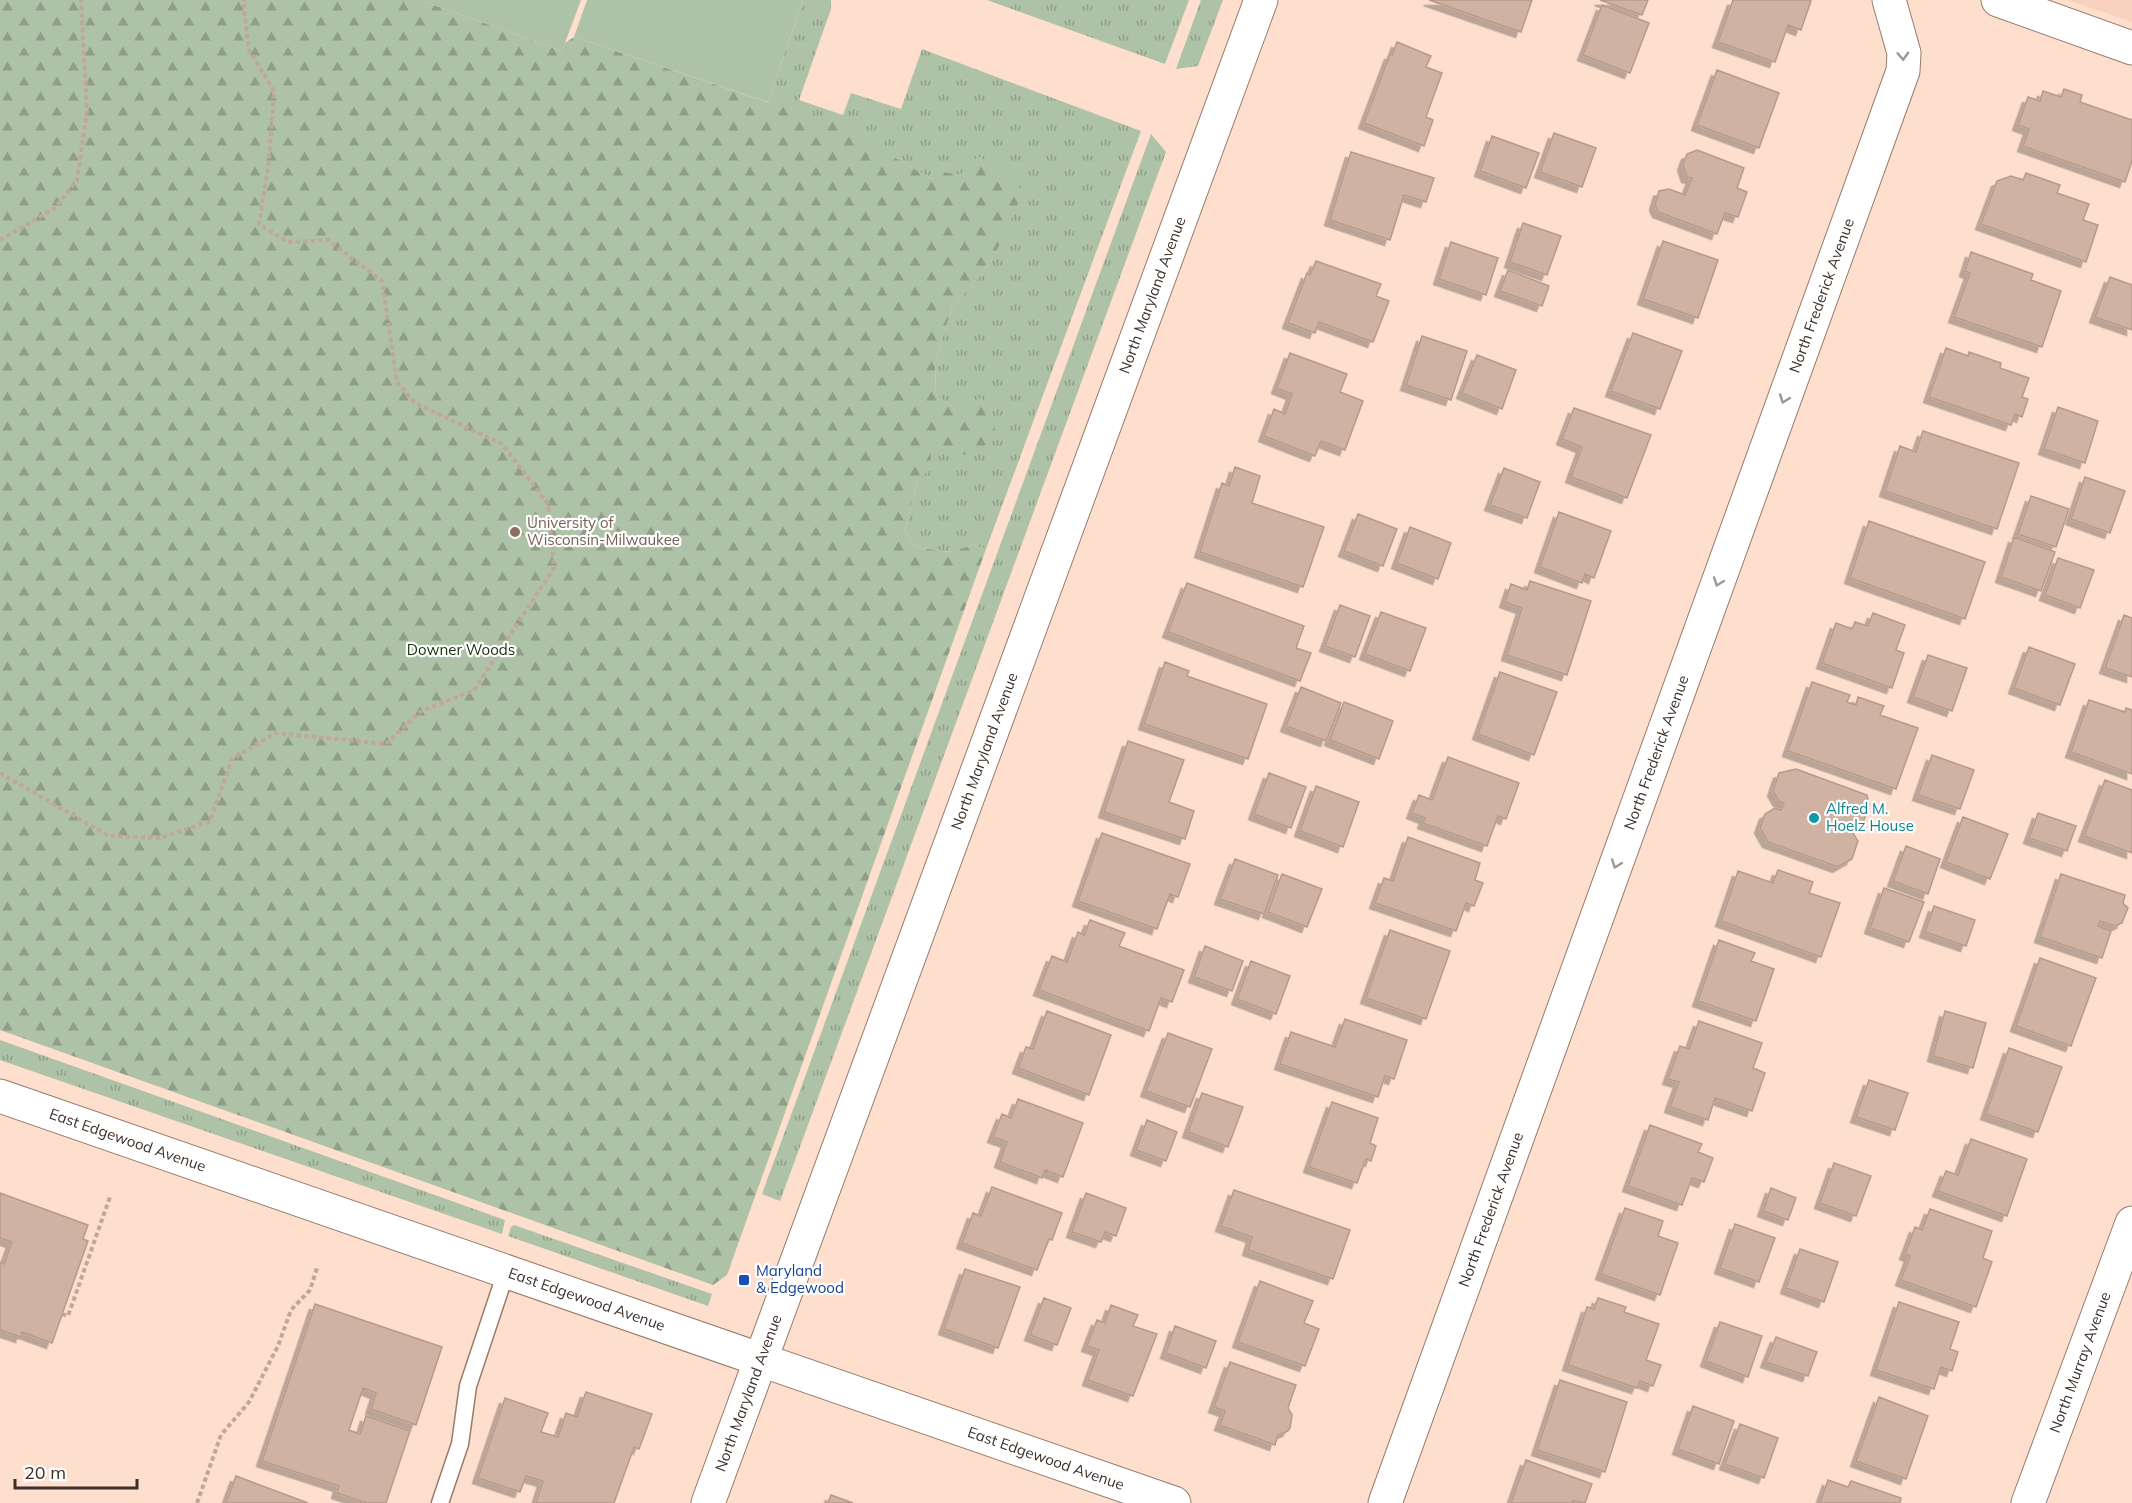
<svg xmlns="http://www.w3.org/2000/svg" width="2132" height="1503" viewBox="0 0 2132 1503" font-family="Mulish,sans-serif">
	<defs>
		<pattern id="grass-tufts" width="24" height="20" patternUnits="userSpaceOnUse" patternTransform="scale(1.5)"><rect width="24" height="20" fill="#aec2a7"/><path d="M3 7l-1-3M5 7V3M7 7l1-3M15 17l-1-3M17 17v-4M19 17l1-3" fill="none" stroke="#8f9e88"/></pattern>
		<pattern id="forest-firs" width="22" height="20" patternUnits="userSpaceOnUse" patternTransform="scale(1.5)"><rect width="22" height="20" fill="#aec2a7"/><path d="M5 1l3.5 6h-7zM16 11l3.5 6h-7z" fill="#8f9e88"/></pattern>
		<filter id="shadow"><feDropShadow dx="-5.5" dy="5.5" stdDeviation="0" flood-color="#0004"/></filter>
	</defs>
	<rect width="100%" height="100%" fill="#fedfce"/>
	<path fill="#f8d2be" d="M2067 0H2132V22Z"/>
	<path fill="url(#grass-tufts)" d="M803 0H831V9L799 100 843 115 851 93 901 109 922 49 1141 131 986 549 973 545 949 552 915 547 905 530 918 479 931 450 956 410 936 395 935 361 952 308 992 261 960 175 943 173 932 179 894 157 768 102Z
		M987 0H1189L1165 64Z
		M1201 0H1223L1198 66 1176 69Z
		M1151 134 1166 152 780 1201 762 1194Z
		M0 1040 505 1220 502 1234 0 1060Z
		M514 1225 712 1294 708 1306 508 1236 511 1227Z"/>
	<path fill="url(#forest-firs)" d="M0 0H420L562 51 565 43 574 37 785 108 847 126 894 157 932 179 943 172 960 175 978 156 1008 174 1023 193 992 261 952 308 935 361 936 395 956 410 981 397 992 412 996 436C968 460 965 457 931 450L930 470 918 479 905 530 915 547 949 552 973 545 986 549 727 1275 713 1285 0 1030Z"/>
	<path fill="#aec2a7" d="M420 0H581L562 51Z
		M587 0H803L768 102 574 37Z"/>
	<path fill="#d0b2a2" stroke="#b79a8b" stroke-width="1.5" filter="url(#shadow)" d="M1429 0H1532L1521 32Z
		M1600 0H1648L1642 15Z
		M1733 0H1807L1811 1 1801 30 1788 25 1775 62 1718 42Z
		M1602 5 1649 23 1630 73 1583 55Z
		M1397 42 1431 56 1426 67 1442 73 1426 117 1433 120 1424 146 1364 123 1390 54 1392 55Z
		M1717 70 1779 93 1759 148 1697 125Z
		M2064 89 2082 95 2080 102 2132 120V161L2125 182 2023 146 2029 129 2018 125 2028 97 2040 101 2043 91 2061 97Z
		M1554 133 1596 148 1582 187 1540 172Z
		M1492 136 1539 153 1526 188 1480 171Z
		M1697 150 1744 168 1737 188 1747 192 1738 217 1725 213 1717 234 1658 212 1655 205 1659 191 1669 189 1685 195 1692 178 1687 177 1683 165 1687 154Z
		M1351 152 1434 178 1426 202 1404 195 1390 240 1330 220Z
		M2026 173 2060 185 2057 193 2089 204 2083 220 2098 225 2086 262 1981 224 1997 181 2011 176 2023 180Z
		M1523 223 1561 236 1547 275 1510 262Z
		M1663 241 1718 260 1698 318 1643 299Z
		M1451 242 1498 258 1486 295 1439 279Z
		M1971 252 2033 274 2031 280 2061 291 2042 347 1954 317 1970 273 1965 271Z
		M1316 261 1381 284 1376 296 1389 301 1373 342 1319 322 1315 333 1288 323 1307 273 1310 275Z
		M1508 270 1549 286 1542 306 1500 291Z
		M2110 277 2132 285V330L2095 317Z
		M1633 333 1682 351 1660 409 1611 391Z
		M1422 336 1467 351 1451 400 1406 385Z
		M1946 348 1968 356 1969 352 2001 363 2000 368 2029 378 2022 397 2028 399 2022 417 2015 414 2011 425 1929 397Z
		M1290 353 1347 374 1340 392 1363 401 1345 450 1321 441 1315 456 1264 436 1274 409 1285 414 1292 394 1277 388Z
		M1477 355 1516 370 1502 409 1462 393Z
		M2058 407 2098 421 2085 463 2044 449Z
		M1574 408 1651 435 1627 498 1571 477 1582 447 1562 439Z
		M1923 431 2019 463 1997 529 1885 491 1900 446 1916 452Z
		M1235 467 1260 476 1252 503 1324 527 1303 587 1200 552 1222 483 1229 486Z
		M1504 468 1540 482 1527 518 1490 505Z
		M2085 477 2125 491 2110 533 2071 519Z
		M2031 496 2069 509 2056 547 2018 534Z
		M1559 512 1611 531 1594 578 1585 574 1582 583 1540 567Z
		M1358 514 1397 529 1383 566 1344 551Z
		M1869 521 1985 562 1965 619 1850 578Z
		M1410 527 1451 543 1438 579 1397 563Z
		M2014 537 2055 552 2041 591 2001 577Z
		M2058 558 2094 570 2080 608 2045 595Z
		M1530 581 1591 601 1567 675 1507 655 1522 608 1505 602 1511 584 1527 590Z
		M1187 583 1304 626 1296 648 1311 653 1300 681 1168 632Z
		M1340 605 1370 616 1355 657 1325 646Z
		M1381 612 1426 628 1410 671 1365 654Z
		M1873 613 1905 625 1896 650 1904 653 1892 688 1822 663 1836 623 1852 629 1855 622 1868 626Z
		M2124 615 2132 618V677L2105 668Z
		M2029 647 2075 664 2060 705 2014 688Z
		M1928 655 1967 668 1952 711 1913 697Z
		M1165 662 1189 671 1187 676 1267 704 1248 759 1144 724Z
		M1500 672 1557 692 1534 755 1478 734Z
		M1812 682 1850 695 1847 702 1856 705 1858 697 1884 706 1880 715 1918 728 1896 789 1788 751Z
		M1301 687 1341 703 1326 741 1286 726Z
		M2089 700 2125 712 2126 708 2132 710V774L2071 752Z
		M1344 702 1393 721 1379 759 1330 740Z
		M1128 741 1184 760 1169 802 1194 811 1185 839 1104 812Z
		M1932 755 1974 770 1960 809 1918 795Z
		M1448 757 1519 783 1506 819 1498 816 1487 846 1423 823 1425 818 1412 813 1419 795 1432 800Z
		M1796 769 1867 795 1869 805 1863 823 1856 827 1841 822 1839 828 1853 833 1858 841 1852 859 1838 867 1768 842 1760 828 1765 814 1775 808 1781 810 1784 803 1779 801 1773 791 1779 773Z
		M1269 773 1306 787 1291 828 1254 814Z
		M2105 780 2132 790V853L2084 836Z
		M1316 786 1359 802 1343 847 1300 831Z
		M2038 813 2076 826 2067 851 2029 838Z
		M1963 817 2008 834 1990 879 1946 862Z
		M1102 833 1190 864 1178 897 1170 894 1157 929 1078 901Z
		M1408 837 1480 863 1475 880 1483 883 1474 906 1466 903 1456 931 1375 903 1384 878 1393 881Z
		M1906 846 1940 859 1928 894 1893 881Z
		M1235 859 1278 875 1264 914 1220 899Z
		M1778 870 1813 882 1809 893 1840 903 1821 957 1721 921 1738 871 1773 883Z
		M1282 874 1322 889 1307 927 1268 912Z
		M2061 874 2125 895 2123 903 2128 908 2122 923 2115 926 2100 921 2098 926 2111 931 2102 958 2040 937Z
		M1884 888 1924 902 1909 942 1870 928Z
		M1934 906 1975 920 1966 946 1925 932Z
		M1090 920 1125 933 1119 946 1184 970 1172 1002 1161 998 1149 1031 1039 990 1052 956 1067 962 1078 932 1084 935Z
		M1390 930 1450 951 1426 1019 1366 998Z
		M1719 940 1755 953 1751 961 1774 969 1756 1021 1698 1001Z
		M1205 946 1243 961 1232 991 1194 977Z
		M2040 958 2096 978 2071 1046 2016 1026Z
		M1251 961 1290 976 1276 1014 1237 999Z
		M1047 1011 1111 1035 1089 1095 1018 1068 1026 1047 1033 1049Z
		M1945 1011 1986 1023 1973 1068 1933 1056Z
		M1345 1019 1407 1040 1394 1079 1385 1076 1378 1097 1280 1064 1291 1032 1335 1047Z
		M1699 1021 1762 1043 1753 1068 1765 1073 1752 1111 1715 1098 1708 1120 1670 1107 1679 1082 1668 1079 1680 1046 1689 1049Z
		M1168 1033 1212 1049 1190 1107 1146 1091Z
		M2009 1048 2062 1067 2038 1132 1986 1114Z
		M1869 1080 1908 1093 1895 1130 1856 1117Z
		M1202 1093 1243 1107 1228 1147 1188 1132Z
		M1018 1099 1083 1123 1063 1177 1045 1170 1042 1178 1000 1162 1007 1142 993 1137 1002 1114 1011 1118Z
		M1332 1102 1378 1118 1370 1143 1376 1146 1371 1161 1366 1159 1357 1183 1309 1167Z
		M1147 1120 1177 1132 1166 1161 1136 1150Z
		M1650 1125 1702 1144 1698 1152 1713 1158 1704 1182 1692 1178 1682 1205 1628 1186Z
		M1971 1139 2027 1159 2007 1216 1938 1191 1946 1171 1958 1175Z
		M1834 1163 1871 1176 1856 1216 1820 1203Z
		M992 1187 1062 1213 1052 1240 1049 1239 1037 1270 962 1243 973 1213 981 1216Z
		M1771 1188 1796 1198 1788 1220 1763 1211Z
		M1234 1190 1350 1230 1333 1279 1248 1250 1252 1237 1221 1226Z
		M0 1193 88 1225 83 1239 88 1241 52 1343 22 1332 21 1337 0 1330V1262L4 1264 12 1242 0 1238Z
		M1086 1193 1126 1208 1116 1236 1105 1232 1101 1242 1072 1232Z
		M1625 1208 1663 1221 1658 1236 1678 1243 1660 1295 1601 1274Z
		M1930 1209 1992 1231 1983 1258 1992 1262 1976 1307 1901 1280 1910 1256 1905 1254 1915 1227 1922 1230Z
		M1735 1224 1775 1238 1759 1282 1720 1268Z
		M1800 1249 1838 1262 1824 1302 1786 1288Z
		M965 1269 1020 1287 998 1348 944 1329Z
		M1260 1281 1313 1301 1304 1323 1319 1329 1305 1366 1238 1342Z
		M1044 1298 1071 1308 1057 1345 1030 1335Z
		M1598 1298 1626 1307 1624 1312 1659 1324 1646 1360 1661 1365 1653 1386 1640 1381 1637 1388 1568 1365 1587 1307 1594 1309Z
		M1899 1302 1959 1322 1950 1349 1958 1352 1952 1371 1941 1367 1934 1389 1876 1370Z
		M315 1304 442 1347 416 1425 371 1409 376 1393 363 1388 349 1430 360 1434 366 1416 410 1431 386 1503H367L337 1493 339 1486 262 1461Z
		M1111 1305 1138 1315 1133 1326 1157 1334 1133 1396 1088 1380 1099 1350 1087 1346 1097 1320 1105 1323Z
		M1720 1322 1762 1336 1748 1377 1706 1361Z
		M1175 1326 1216 1341 1206 1368 1166 1353Z
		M1776 1337 1817 1352 1808 1376 1766 1362Z
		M1230 1362 1296 1385 1288 1408 1292 1415 1290 1428 1288 1431 1278 1435 1275 1445 1220 1425 1225 1411 1214 1407Z
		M1560 1380 1627 1402 1605 1472 1537 1450Z
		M586 1392 652 1414 639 1449 634 1447 614 1503H536L543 1481 526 1476 520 1492 478 1478 505 1398 548 1413 541 1432 558 1437 566 1413 577 1417Z
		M1879 1397 1928 1416 1906 1479 1856 1461Z
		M1693 1406 1734 1421 1719 1464 1678 1449Z
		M1740 1424 1778 1438 1764 1478 1725 1464Z
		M1526 1460 1592 1484 1585 1503 1573 1501V1503H1511Z
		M236 1476 308 1503H226Z
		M1828 1480 1848 1487 1851 1481 1901 1498 1900 1503H1820Z
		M831 1495 853 1503H828Z"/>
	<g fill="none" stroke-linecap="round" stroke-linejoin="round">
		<g stroke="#977b6c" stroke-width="19">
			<path id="service" d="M440 1503 460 1444 468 1386 506 1272"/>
		</g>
		<g stroke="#977b6c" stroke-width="35">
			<g id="minor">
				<path d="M1998 0 2132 48"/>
				<path id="s1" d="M1385 1503 1903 71 1904 53 1889 0"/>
				<path id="s2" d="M2028 1503 2132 1223"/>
			</g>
		</g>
		<g stroke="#977b6c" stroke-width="35">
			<g id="tertiary">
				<path id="s3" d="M0 1096 1174 1503"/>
				<path id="s4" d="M708 1503 1261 0"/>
			</g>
		</g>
		<path stroke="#c0a79a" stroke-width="4" stroke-dasharray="4.5 3" stroke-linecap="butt" d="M0 240 55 208 77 180 87 112 81 0
			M0 773 109 836 160 838 210 821 232 759 275 733 386 744 421 711 474 690 554 568 548 504 502 444 415 403 397 382 382 281 328 240 288 242 259 224 269 161 274 91 249 50 243 0
			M62 1314 68 1316 110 1197
			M197 1503 221 1435 249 1402 278 1346 291 1310 310 1290 317 1268"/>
		<use href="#service" stroke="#fff" stroke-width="16"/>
		<use href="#minor" stroke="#fff" stroke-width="33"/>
		<use href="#tertiary" stroke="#fff" stroke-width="33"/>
	</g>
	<defs><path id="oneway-chevron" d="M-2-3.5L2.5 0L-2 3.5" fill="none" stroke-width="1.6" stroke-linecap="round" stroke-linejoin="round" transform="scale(1.5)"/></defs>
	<g stroke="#9e9894">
		<use href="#oneway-chevron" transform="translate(1903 56) rotate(88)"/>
		<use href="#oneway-chevron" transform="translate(1784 399) rotate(110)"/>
		<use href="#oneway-chevron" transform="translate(1718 582) rotate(110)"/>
		<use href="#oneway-chevron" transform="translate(1616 864) rotate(110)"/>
	</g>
	<circle fill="#8d6e63" stroke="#fff" stroke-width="2" cx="515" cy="532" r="6"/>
	<circle fill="#0f9aa8" stroke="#fff" stroke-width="2" cx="1814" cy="818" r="6"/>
	<rect fill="#1a4fb4" stroke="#fff" stroke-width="2" x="738" y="1274" width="12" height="12" rx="3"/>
	<g text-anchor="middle" stroke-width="4.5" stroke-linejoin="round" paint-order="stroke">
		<g font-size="15" fill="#3c302a" stroke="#fff">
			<text dy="5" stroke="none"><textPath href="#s4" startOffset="1287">North Maryland Avenue</textPath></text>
			<text dy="5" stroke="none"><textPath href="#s1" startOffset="1284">North Frederick Avenue</textPath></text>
			<text dy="5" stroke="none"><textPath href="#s4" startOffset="801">North Maryland Avenue</textPath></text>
			<text dy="5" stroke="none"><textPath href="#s1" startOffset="798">North Frederick Avenue</textPath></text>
			<text dy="5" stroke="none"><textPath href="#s3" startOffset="135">East Edgewood Avenue</textPath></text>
			<text dy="5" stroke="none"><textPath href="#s1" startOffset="312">North Frederick Avenue</textPath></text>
			<text dy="5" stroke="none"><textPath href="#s3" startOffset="621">East Edgewood Avenue</textPath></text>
			<text dy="5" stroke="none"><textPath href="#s2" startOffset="150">North Murray Avenue</textPath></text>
			<text dy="5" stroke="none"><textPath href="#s4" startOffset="117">North Maryland Avenue</textPath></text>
			<text dy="5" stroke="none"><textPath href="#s3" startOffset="1107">East Edgewood Avenue</textPath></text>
		</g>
		<g font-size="15" fill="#785e54" stroke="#fff" text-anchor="start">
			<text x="527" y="528">University of<tspan x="527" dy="17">Wisconsin-Milwaukee</tspan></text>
		</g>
		<g font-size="15" fill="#153108" stroke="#fff">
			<text x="461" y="655">Downer Woods</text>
		</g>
		<g font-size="15" fill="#0d838f" stroke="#fff" text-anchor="start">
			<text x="1826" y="814">Alfred M.<tspan x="1826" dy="17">Hoelz House</tspan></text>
		</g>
		<g font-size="15" fill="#164399" stroke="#fff" text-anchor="start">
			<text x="756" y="1276">Maryland<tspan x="756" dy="17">&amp; Edgewood</tspan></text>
		</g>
	</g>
	<path d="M15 1479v9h122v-9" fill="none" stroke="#3c302a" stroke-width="3"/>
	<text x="24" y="1479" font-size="18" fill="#3c302a" stroke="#ffffff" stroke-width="4.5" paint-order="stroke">20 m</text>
</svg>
